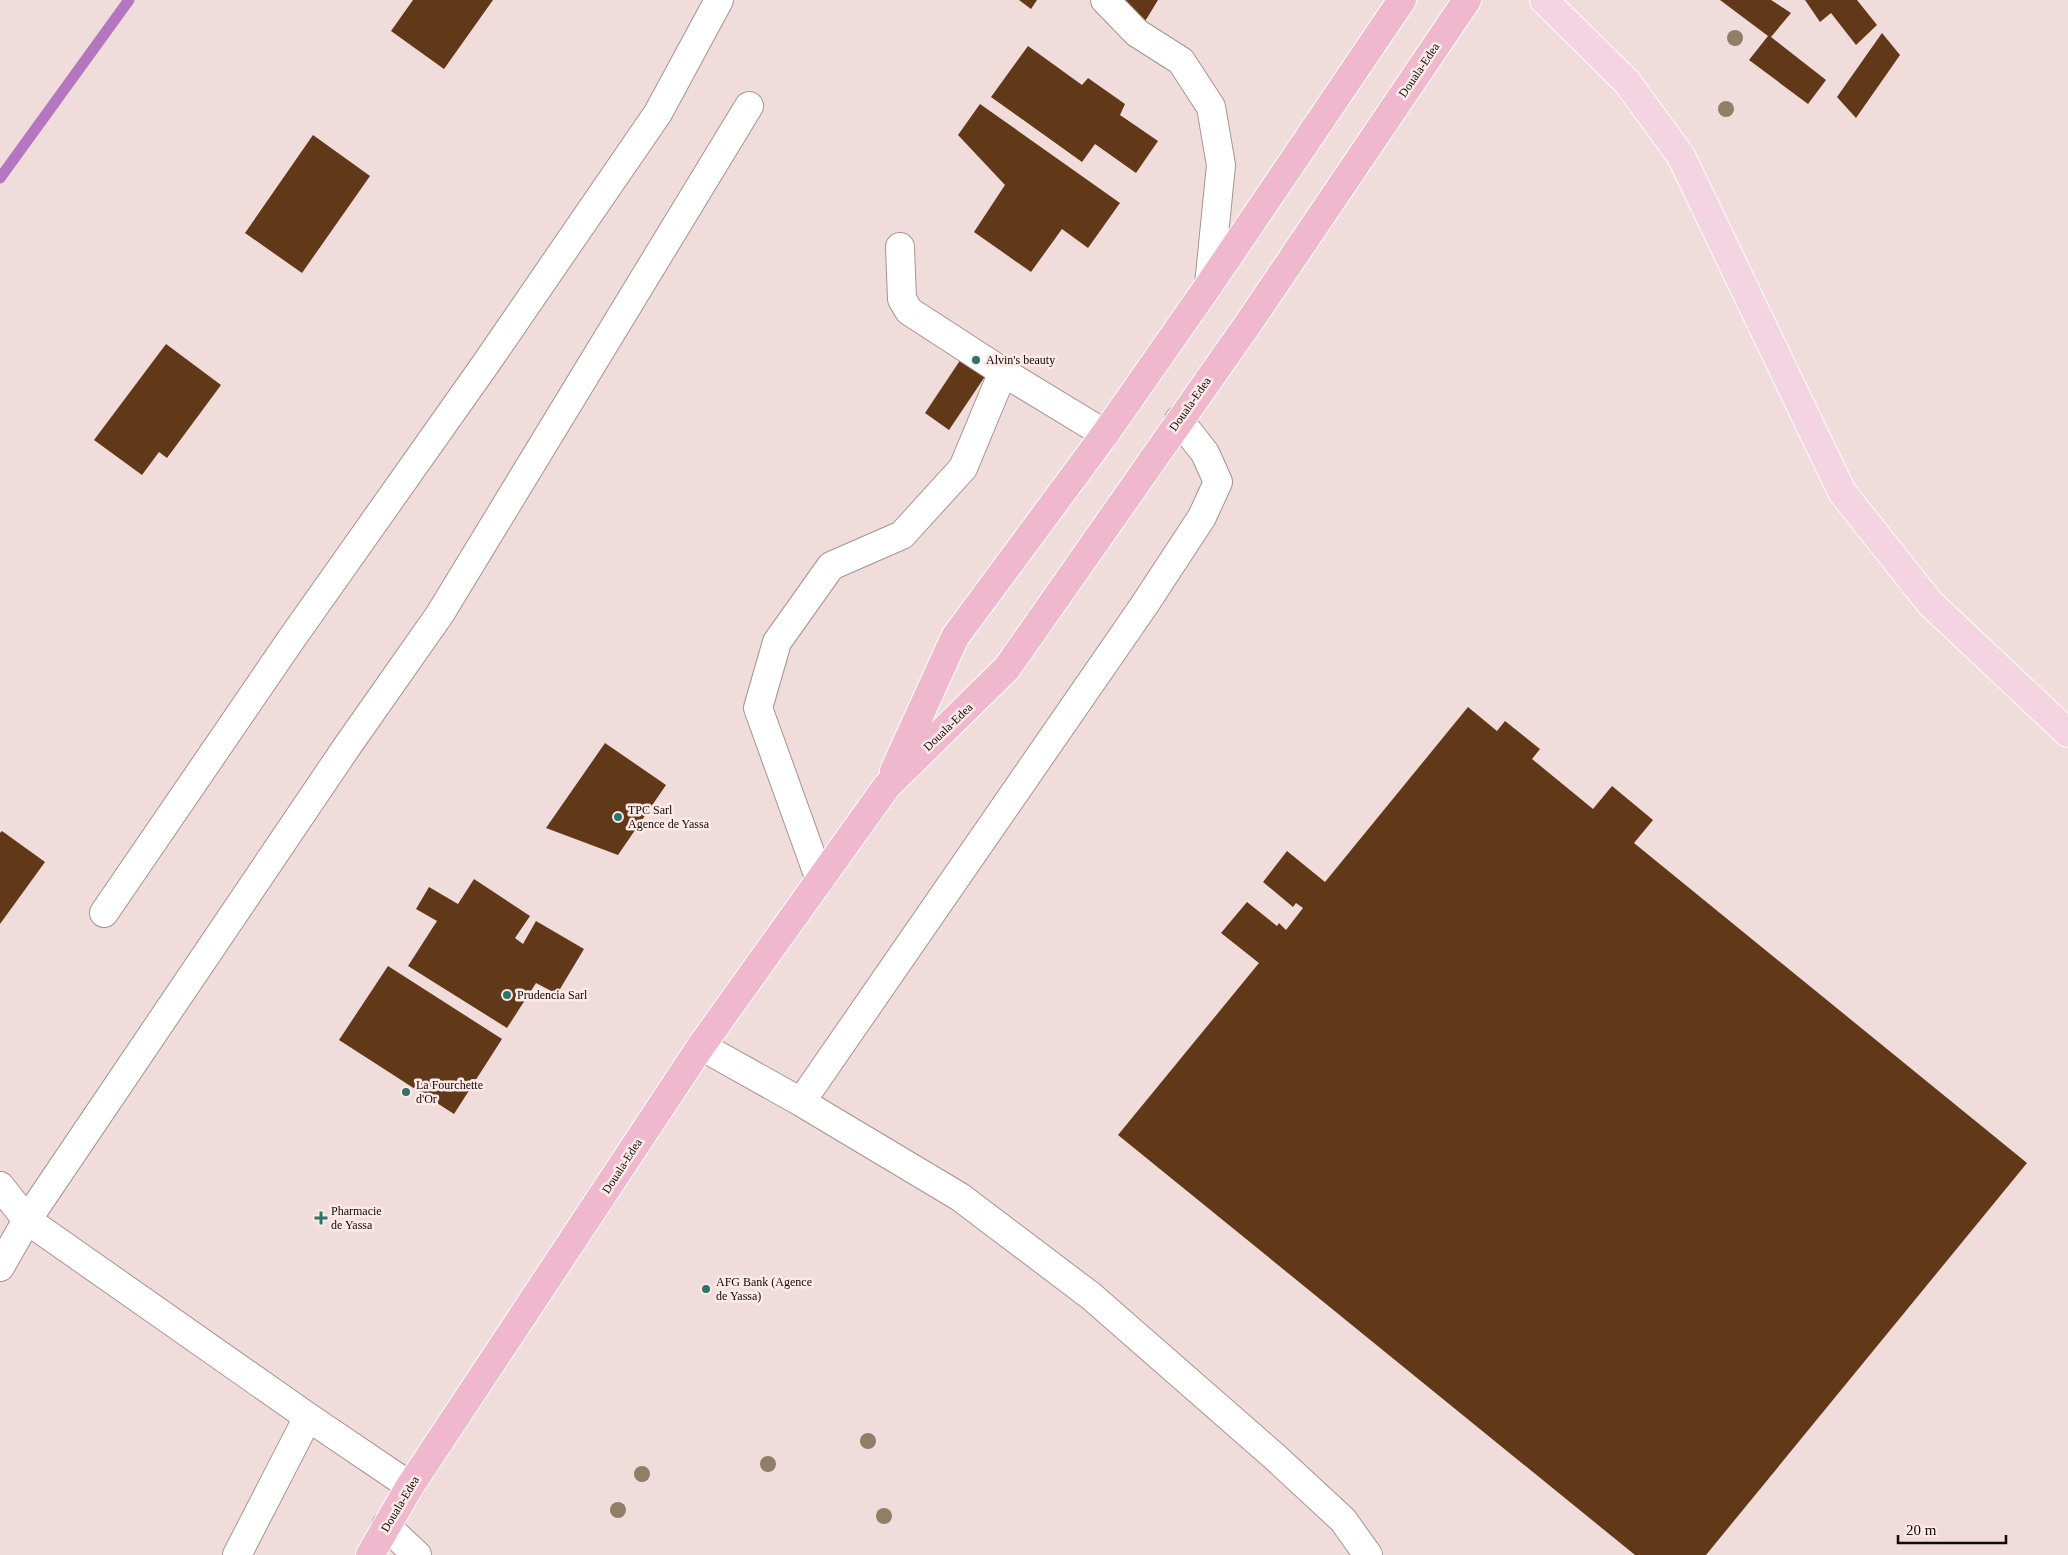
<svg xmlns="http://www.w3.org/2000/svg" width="2068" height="1555" viewBox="0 0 2068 1555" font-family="'Times New Roman',serif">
	<rect width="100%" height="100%" fill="#f0dddb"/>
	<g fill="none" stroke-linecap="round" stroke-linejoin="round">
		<path stroke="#b476be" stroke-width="11" d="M0 178 129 0"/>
	</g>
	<path fill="#613818" d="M413 0H493L444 69 391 31Z
		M1019 0H1037L1031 9Z
		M1124 0H1158L1144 23Z
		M1720 0H1771L1791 13 1771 37 1826 80 1808 104 1749 60 1768 36Z
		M1805 0H1857L1877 25 1856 45 1831 13 1820 22Z
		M1882 33 1900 55 1856 118 1837 97Z
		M1028 46 1082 85 1088 78 1125 104 1120 115 1158 141 1136 173 1095 144 1082 162 991 97Z
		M980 104 1120 203 1088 248 1062 229 1031 272 974 232 1005 185 958 135Z
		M313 135 370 176 302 273 245 233Z
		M166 344 221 385 167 458 159 452 142 475 94 440Z
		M967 350 992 366 949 430 925 413Z
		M1468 707 1497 731 1505 721 1540 749 1532 759 1593 809 1612 786 1653 820 1634 843 2027 1163 1706 1555H1635L1118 1135 1259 963 1221 933 1247 902 1277 926 1279 923 1286 930 1303 908 1296 903 1293 907 1263 882 1287 851 1325 882Z
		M605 743 666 785 618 855 546 828Z
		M2 831 45 862 0 924V833Z
		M474 879 530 916 515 938 523 944 536 921 584 949 557 994 536 983 507 1028 408 966 437 921 416 909 429 887 458 904Z
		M388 966 502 1039 454 1114 339 1040Z"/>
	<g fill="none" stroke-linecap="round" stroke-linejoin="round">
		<g stroke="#a59391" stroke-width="30">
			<path id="minor" d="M1105 0 1137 33 1181 61 1211 107 1221 165 1209 285
				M900 247 902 299 909 311 1003 372 1105 434
				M820 880 758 708 777 642 831 566 902 535 963 468 1003 372
				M104 913 290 641 487 362 658 113 719 0
				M701 1046 801 1102 960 1197 1091 1296 1275 1457 1343 1520 1368 1555
				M801 1102 1143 607 1202 517 1218 482 1205 453 1179 420
				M0 1186 27 1220 308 1417 410 1486
				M0 1267 27 1220 346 748 440 614 749 106
				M386 1526 417 1555
				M237 1555 308 1417"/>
		</g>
		<g stroke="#fff" stroke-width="30">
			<path id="major" d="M1544 0 1627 82 1681 156 1842 492 1930 603 2068 733"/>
		</g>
		<g stroke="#fff" stroke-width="30">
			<path id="highway" d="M894 771 955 637 1105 434 1209 285 1402 0
				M370 1555 410 1486 701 1046 887 786 1007 668 1252 318 1467 0"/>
		</g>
		<use href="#minor" stroke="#fff" stroke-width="28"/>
		<use href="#major" stroke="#f5d4e1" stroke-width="28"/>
		<use href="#highway" stroke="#efb8cd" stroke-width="28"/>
	</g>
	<g fill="#907e66">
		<circle cx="1735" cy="38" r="8"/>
		<circle cx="1726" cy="109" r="8"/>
		<circle cx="868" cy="1441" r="8"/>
		<circle cx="768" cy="1464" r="8"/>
		<circle cx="642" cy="1474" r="8"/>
		<circle cx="618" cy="1510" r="8"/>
		<circle cx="884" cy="1516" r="8"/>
	</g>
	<g fill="#2e7469" stroke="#fdeae8" stroke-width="2">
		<circle cx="976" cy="360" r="5"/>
		<circle cx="618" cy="817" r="5"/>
		<circle cx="507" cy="995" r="5"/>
		<circle cx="406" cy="1092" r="5"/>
		<path d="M318.5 1210.5h5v5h5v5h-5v5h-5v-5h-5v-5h5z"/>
		<circle cx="706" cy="1289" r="5"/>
	</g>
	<g text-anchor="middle" stroke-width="5" stroke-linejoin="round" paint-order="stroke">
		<g font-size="12" fill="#100a09" stroke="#fdeae8">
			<text transform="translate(1419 70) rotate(-56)" y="4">Douala-Edea</text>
			<text transform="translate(1190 404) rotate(-55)" y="4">Douala-Edea</text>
			<text transform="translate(948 727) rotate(-44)" y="4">Douala-Edea</text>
			<text transform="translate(622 1166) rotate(-57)" y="4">Douala-Edea</text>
			<text transform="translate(400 1504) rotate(-59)" y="4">Douala-Edea</text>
		</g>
		<g font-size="12" fill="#100a09" stroke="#fdeae8" text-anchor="start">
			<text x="986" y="364">Alvin's beauty</text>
			<text x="628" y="814">TPC Sarl<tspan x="628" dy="14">Agence de Yassa</tspan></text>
			<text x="517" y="999">Prudencia Sarl</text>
			<text x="416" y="1089">La Fourchette<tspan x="416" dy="14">d'Or</tspan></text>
			<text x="331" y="1215">Pharmacie<tspan x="331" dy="14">de Yassa</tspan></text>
			<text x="716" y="1286">AFG Bank (Agence<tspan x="716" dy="14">de Yassa)</tspan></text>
		</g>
	</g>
	<path d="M1898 1535v8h108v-8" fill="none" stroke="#100a09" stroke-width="2.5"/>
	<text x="1906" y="1535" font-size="15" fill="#100a09" stroke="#fdeae8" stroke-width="4" paint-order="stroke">20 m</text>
</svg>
